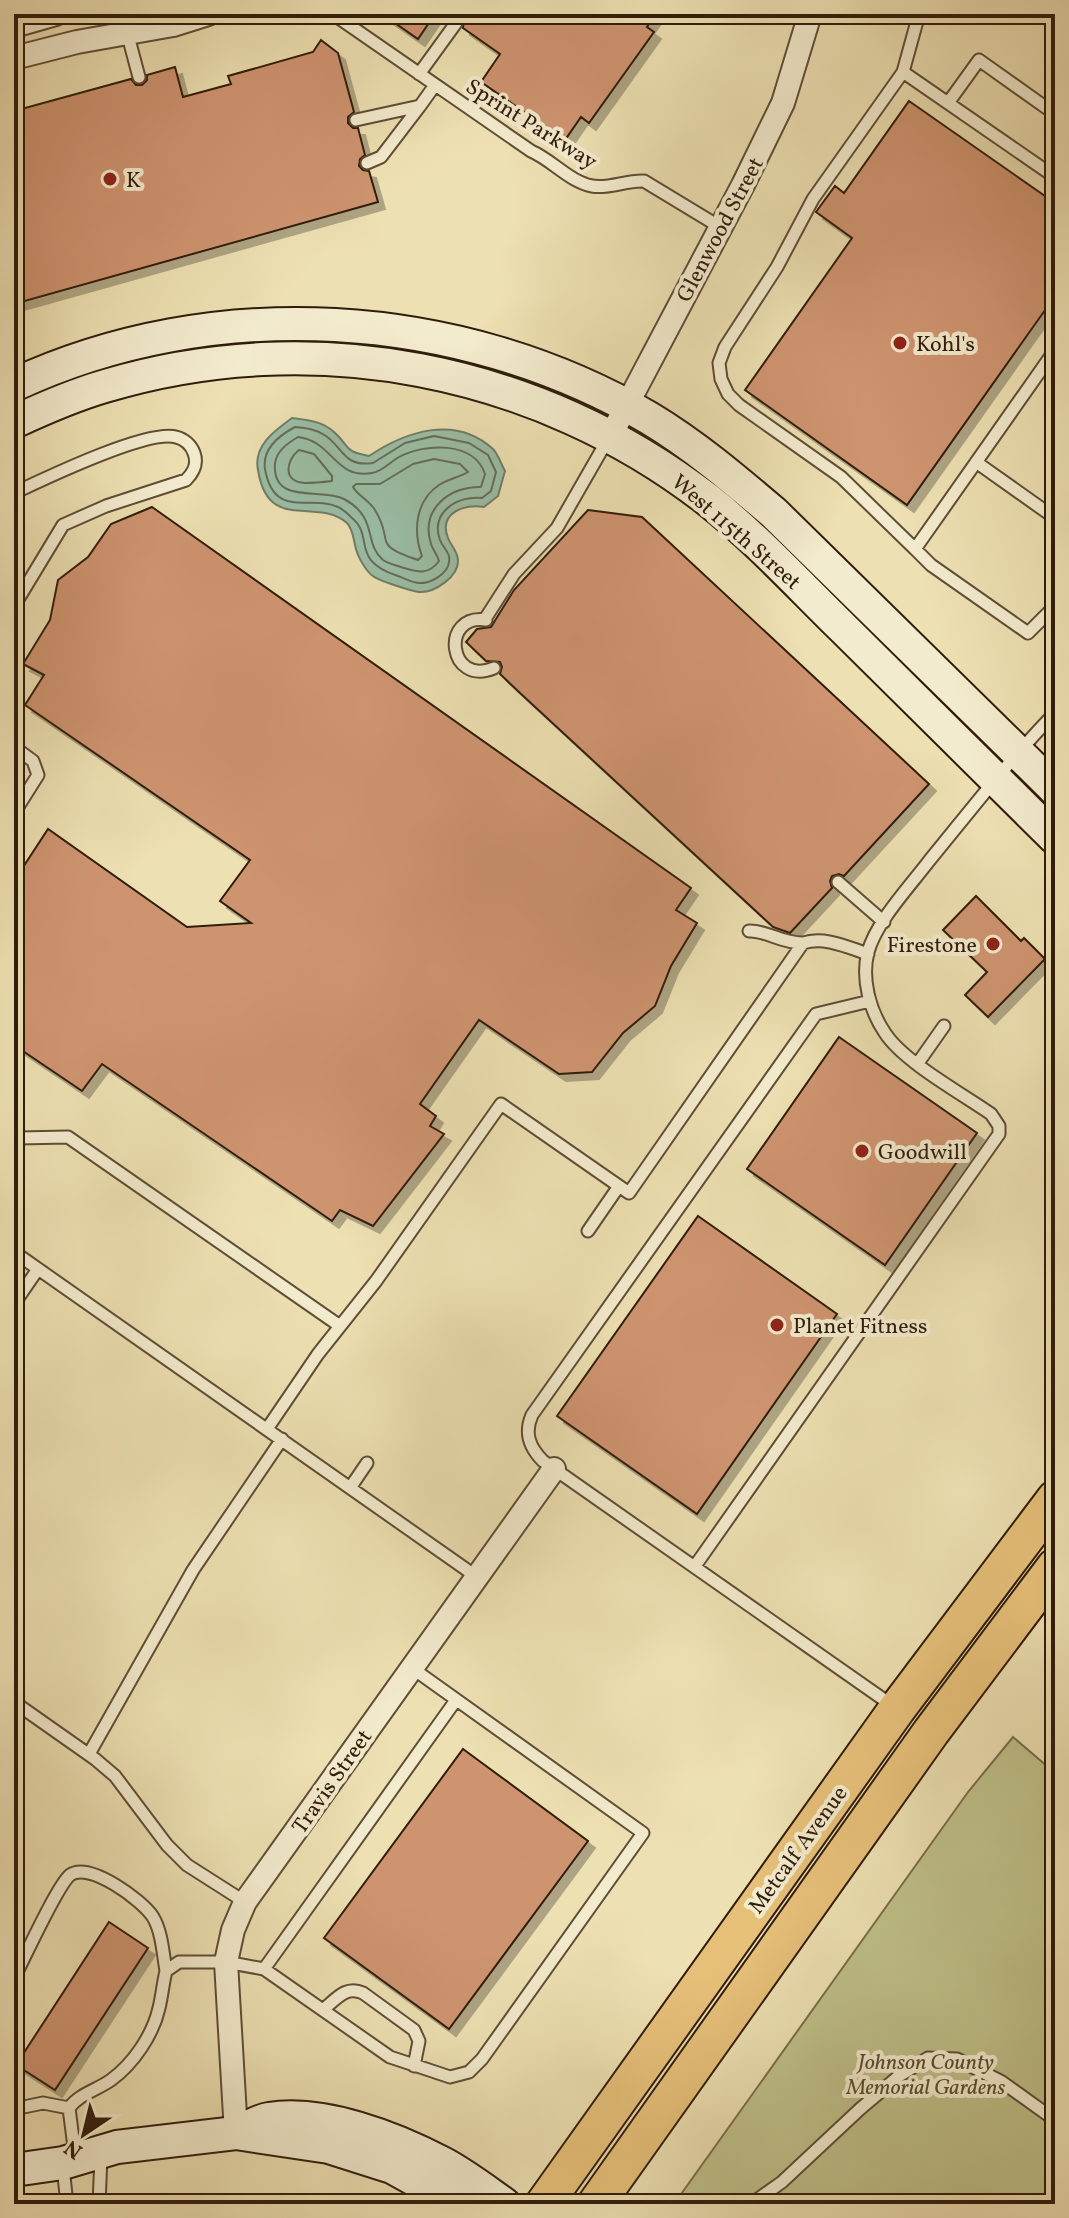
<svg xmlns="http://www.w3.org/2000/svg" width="1069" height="2218" viewBox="0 0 1069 2218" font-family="Vollkorn,serif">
	<defs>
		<filter id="shadow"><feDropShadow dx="7" dy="7" stdDeviation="0" flood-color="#0004"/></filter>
	</defs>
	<rect width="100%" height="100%" fill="#ede0b2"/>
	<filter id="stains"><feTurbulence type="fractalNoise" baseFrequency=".0025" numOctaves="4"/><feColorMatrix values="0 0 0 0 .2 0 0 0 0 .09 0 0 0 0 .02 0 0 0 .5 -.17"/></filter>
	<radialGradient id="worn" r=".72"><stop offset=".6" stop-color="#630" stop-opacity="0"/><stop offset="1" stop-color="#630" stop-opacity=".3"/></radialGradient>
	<path fill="#bfc088" stroke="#786e4a" stroke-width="2" d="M1013 1737 1055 1773V2204H674L968 1792Z"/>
	<path fill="#9abea6" stroke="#707d68" stroke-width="2" d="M292 418C307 420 322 421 334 432 351 447 342 451 369 456 405 432 455 414 493 449 498 454 501 464 505 471L498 496 484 507C465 503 438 513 448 538 451 546 457 550 458 560 459 576 435 593 419 592 412 591 379 581 373 576 368 573 361 562 359 557 353 546 355 531 347 523 317 496 268 534 258 470 253 446 274 431 292 418Z"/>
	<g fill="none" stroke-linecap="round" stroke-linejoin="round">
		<path stroke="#656d59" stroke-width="2" d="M295 427C306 428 316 429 326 436 344 449 344 467 373 463L405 443 434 436 469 443 488 455 496 472 491 491 482 498C458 495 430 512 440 540 443 548 451 553 449 562 448 573 432 583 421 583 414 584 404 578 398 576 349 560 375 537 352 518 348 514 343 509 338 507 310 494 274 520 265 469 262 449 280 435 295 427Z
			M298 437C333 441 335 480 372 473 382 472 390 462 399 457 425 443 474 441 485 474L481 487C450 486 420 509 431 544 433 550 437 554 439 561 428 576 417 572 401 567 395 565 387 563 383 560 363 543 379 518 344 499 323 487 272 506 275 464 276 451 288 443 298 437Z
			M299 450 314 454 332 476V481C324 482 313 483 305 483 282 482 286 460 299 450Z
			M434 459 460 464 468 472C460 477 448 479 439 485 415 501 413 532 422 556L418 560C370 544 395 542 375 510 370 501 358 496 353 487L356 484H380L413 464Z"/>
	</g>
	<path fill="#ce946f" stroke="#301c0c" stroke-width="2" filter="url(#shadow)" d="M382 14H435L418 39Z
		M443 14H656L647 27 654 32 589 123 581 117 565 140 481 82 500 54 463 28 464 20 460 16 453 15 449 18Z
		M321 40 338 53 354 112 348 117V123L353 128H358L365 155 360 159 359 166 363 170 369 171 378 202 14 304V111L131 79 136 85H142L147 80V75L175 67 183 97 231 84 228 76 313 52Z
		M909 101 1055 203V296L907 505 745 390 852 238 816 212 835 186 844 193Z
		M152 507 691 888 676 910 697 923 671 966 655 1006 623 1033 592 1072 559 1074 479 1020 420 1104 436 1116 430 1126 444 1134 373 1226 340 1210 332 1221 102 1064 82 1091 14 1045V881L48 829 187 927 251 923 220 901 250 860 25 705 44 675 23 664 50 620 58 580 88 557 111 524Z
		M588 510 642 517 929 784 844 876 839 874 832 876 830 881 832 888 790 933 773 927 520 693 500 674 502 667 500 662 486 661 466 642 477 629 491 627 514 590Z
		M976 896 1021 941 1024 938 1045 959 988 1017 965 995 987 972 943 930Z
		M839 1037 977 1133 885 1265 747 1169Z
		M698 1216 837 1314 697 1514 557 1416Z
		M463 1749 588 1841 449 2029 324 1938Z
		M109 1922 148 1948 55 2090 16 2065Z"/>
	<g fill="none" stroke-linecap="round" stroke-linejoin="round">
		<g stroke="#5f4d36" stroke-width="15">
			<path id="lane" d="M333 14 531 151C552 160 570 182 592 186 610 189 626 180 644 181L720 227
				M919 14 903 72 813 199 777 267 725 347 719 363 721 379 728 394 739 405 841 477 915 549 1055 350
				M127 32 139 77
				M903 72 1055 177
				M419 74 456 23
				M948 103 979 60 1055 114
				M356 120 420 106 435 85
				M367 163 381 157 420 106
				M976 462 1055 518
				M14 493C44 479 147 429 176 437 184 439 191 445 194 453 198 464 194 472 186 480L106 506 63 525 14 606
				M915 549 931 565 1028 633 1055 606
				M485 619 514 574 557 528 608 439
				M486 620C440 613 448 687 494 668
				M14 747 33 761 38 775 14 813
				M838 882 884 922
				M749 931C766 930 780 943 803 943
				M870 1001 816 1014 532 1415C524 1433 529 1447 543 1461L893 1706
				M918 1063 944 1026
				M14 1135 18 1138 68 1137 340 1326
				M588 1231 619 1186
				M14 1252 477 1577
				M14 1304 38 1269
				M267 1429 318 1354 376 1281 501 1104 629 1193 803 943C824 936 847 947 868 954
				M350 1488 367 1463
				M695 1566 999 1134V1126L991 1114C961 1093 904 1062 885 1033 870 1011 861 979 868 952 876 922 910 886 929 861 970 811 1010 759 1055 713
				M14 1702 95 1759 115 1776 167 1845 187 1865 245 1902
				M89 1754 193 1570 282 1439
				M264 1969 456 1700
				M14 1978C24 1959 57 1886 70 1875 89 1861 142 1900 153 1917 162 1932 163 1954 166 1971
				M323 2010C336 1999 346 1985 363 1993L414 2030 419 2041 414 2066
				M14 2109 43 2103 69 2108
				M75 2155 69 2108C79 2094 97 2090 111 2080 133 2064 153 2035 159 2008 162 1996 163 1983 166 1971L179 1962H226L264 1969 390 2057 450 2077 469 2072 482 2059 643 1833 412 1668
				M63 2167 67 2204
				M99 2204 101 2157
				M751 2204 782 2182 860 2109 899 2076 928 2058 957 2059 1002 2082 1055 2120"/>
		</g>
		<g stroke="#5f4d36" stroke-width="26">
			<path id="street" d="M14 26 56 14
				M14 58 77 42 173 25 208 14
				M610 437 743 185 783 103 810 14
				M236 2133 226 1962 233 1930 245 1902 554 1469"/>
		</g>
		<g stroke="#301c0c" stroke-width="36">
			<path id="secondary" d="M14 385C214 292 459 307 649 418 694 445 734 479 774 513L1055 789
				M14 422C44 408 74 395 105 386 312 324 538 368 708 500 756 538 798 584 842 627 913 697 984 768 1055 838
				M246 2128C253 2125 261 2120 269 2119 322 2110 395 2138 442 2163 463 2174 484 2190 504 2204
				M14 2170 63 2163 117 2147 236 2133 329 2147 392 2167 459 2204"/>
		</g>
		<g stroke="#301c0c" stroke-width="40">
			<path id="primary" d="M544 2204 897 1709 1055 1499
				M596 2204 931 1732 1055 1567"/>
		</g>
		<use href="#lane" stroke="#f3ebcd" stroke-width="11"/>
		<use href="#street" stroke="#f3ebcd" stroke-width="22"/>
		<use href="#secondary" stroke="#f3ebcd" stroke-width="32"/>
		<use href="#primary" stroke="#e6c079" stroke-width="36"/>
	</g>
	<g fill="#8f2418" stroke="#f3ebcd" stroke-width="3">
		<circle cx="110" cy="179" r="8"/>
		<circle cx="900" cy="343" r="8"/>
		<circle cx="993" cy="944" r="8"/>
		<circle cx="862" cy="1151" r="8"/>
		<circle cx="777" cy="1325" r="8"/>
	</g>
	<g text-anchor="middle" stroke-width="8" stroke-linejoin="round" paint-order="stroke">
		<g font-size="22" fill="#301c0c" stroke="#f3ebcd">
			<text transform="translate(532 123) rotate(32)" y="8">Sprint Parkway</text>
			<text transform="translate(719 229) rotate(-62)" y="8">Glenwood Street</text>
			<text transform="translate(737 531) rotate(41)" y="8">West 115th Street</text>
			<text transform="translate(331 1781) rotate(-55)" y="8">Travis Street</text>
			<text transform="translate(797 1849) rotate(-54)" y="8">Metcalf Avenue</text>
		</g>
		<g font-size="22" fill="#301c0c" stroke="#f3ebcd" text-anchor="start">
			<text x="126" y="187">K</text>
			<text x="916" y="351">Kohl's</text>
			<text x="977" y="952" text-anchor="end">Firestone</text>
			<text x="878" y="1159">Goodwill</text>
			<text x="793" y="1333">Planet Fitness</text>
		</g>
		<g font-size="22" font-style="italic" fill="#5b4d31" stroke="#f3ebcd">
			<text x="926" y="2069">Johnson County<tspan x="926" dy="25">Memorial Gardens</tspan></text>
		</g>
	</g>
	<rect width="1069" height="2218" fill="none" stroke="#ede0b2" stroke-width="48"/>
	<rect x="16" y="16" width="1037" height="2186" fill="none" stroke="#301c0c" stroke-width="4"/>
	<rect x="24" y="24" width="1021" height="2170" fill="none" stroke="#301c0c" stroke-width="2"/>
	<g transform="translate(84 2134) rotate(215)" stroke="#f3ebcd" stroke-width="6" paint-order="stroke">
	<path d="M0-6L14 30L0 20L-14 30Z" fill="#301c0c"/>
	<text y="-12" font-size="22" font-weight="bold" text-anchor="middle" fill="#301c0c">N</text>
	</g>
	<rect width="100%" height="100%" filter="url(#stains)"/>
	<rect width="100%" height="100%" fill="url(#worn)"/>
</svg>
